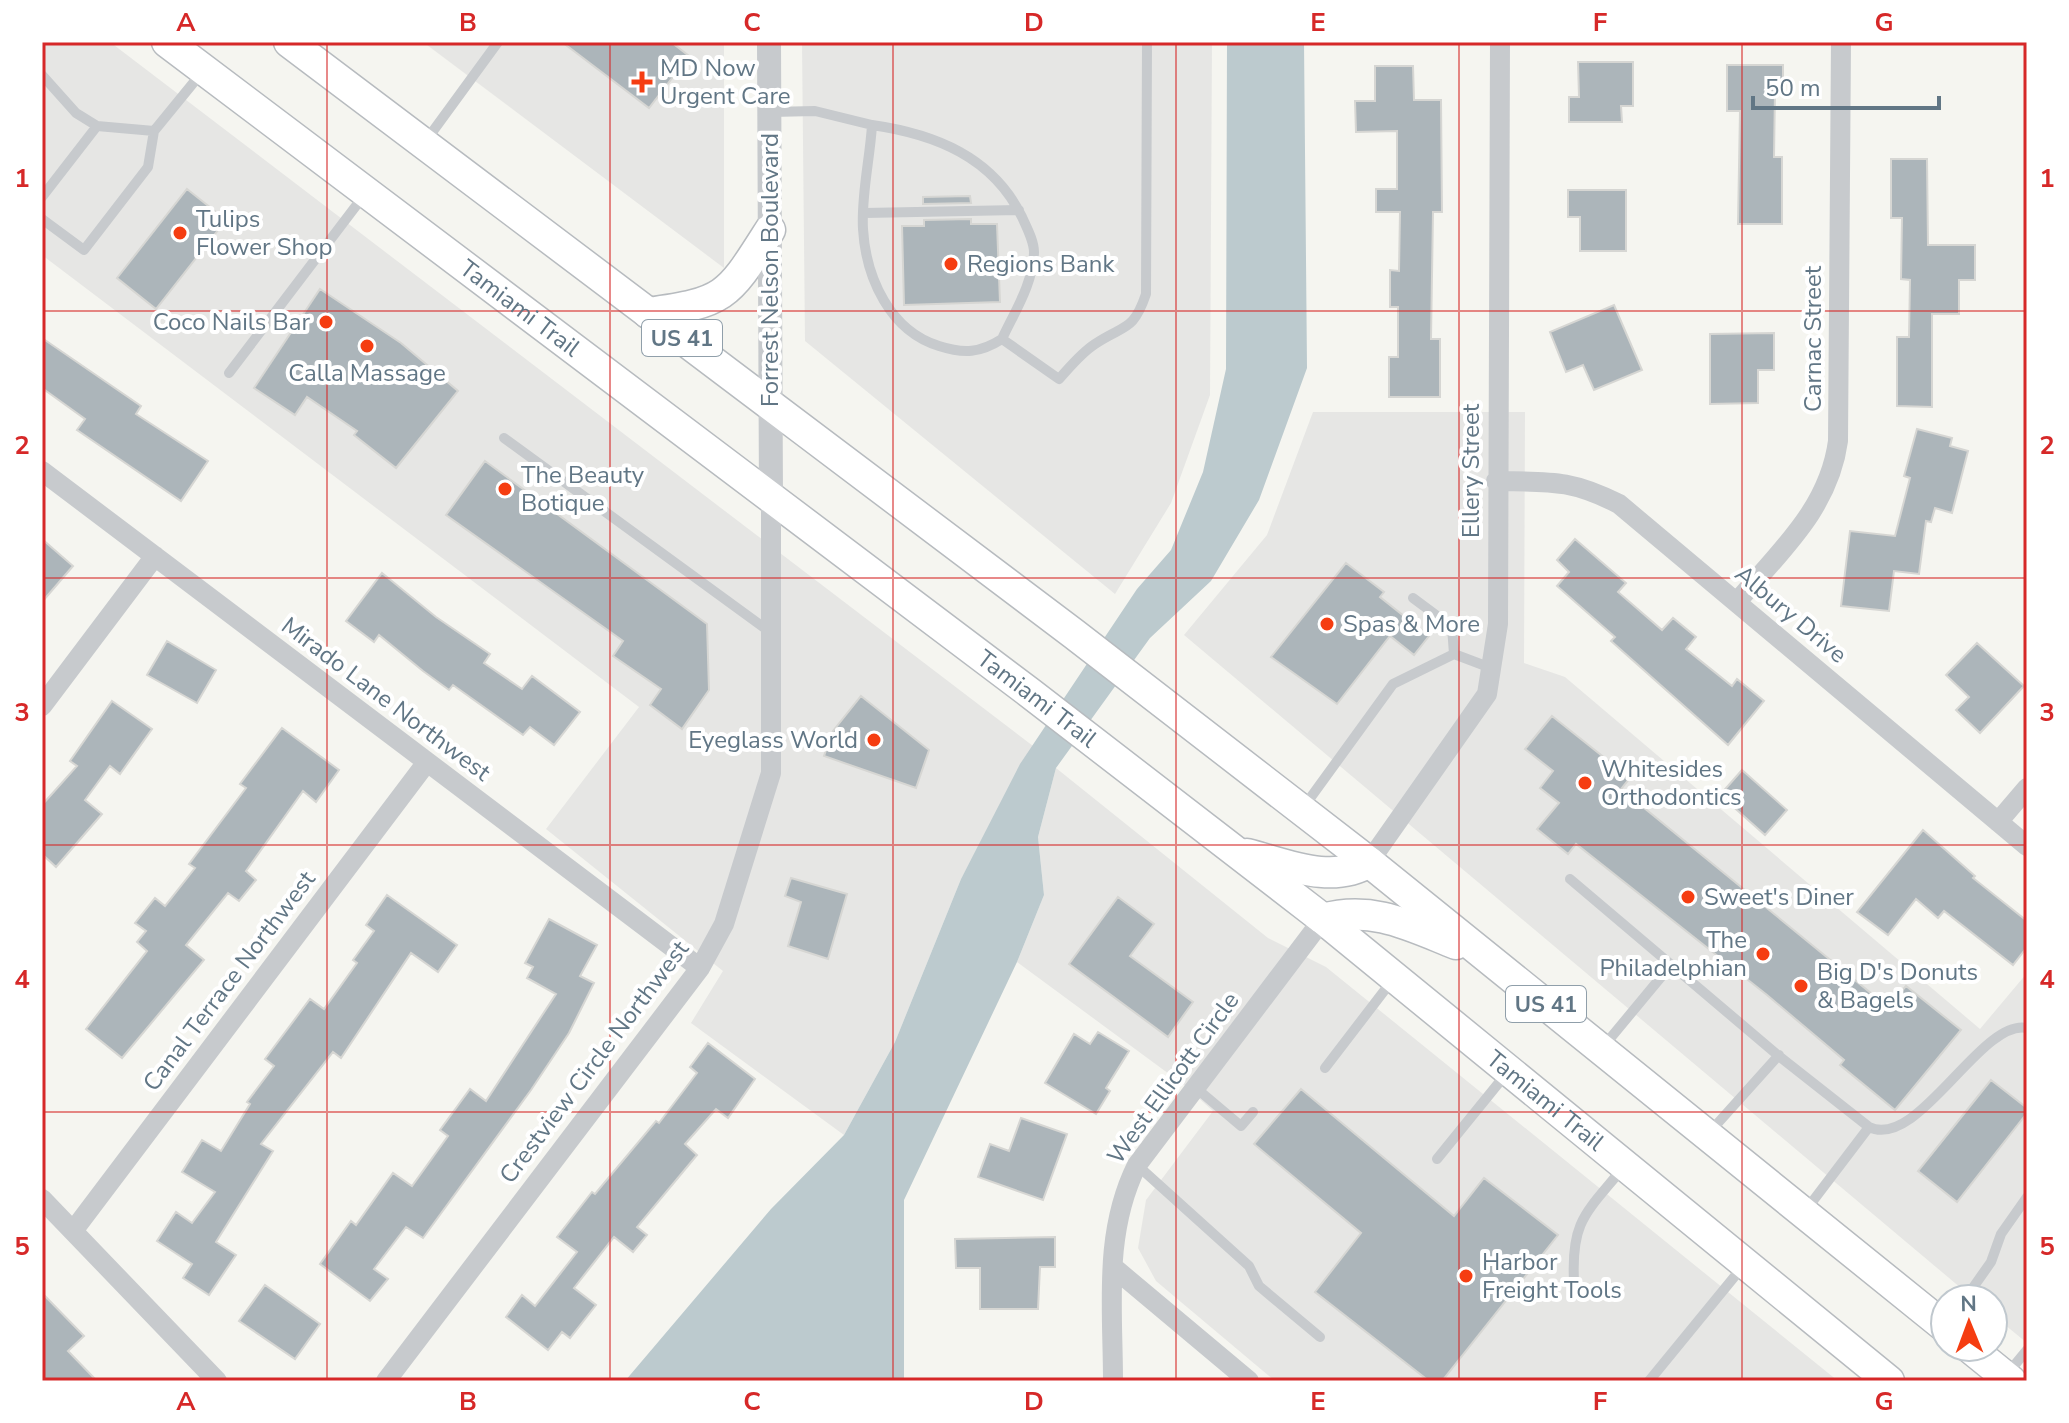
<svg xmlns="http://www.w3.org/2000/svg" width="2069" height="1423" viewBox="0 0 2069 1423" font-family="'Nunito Sans',sans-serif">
	<rect width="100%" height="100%" fill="#f5f5f0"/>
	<path fill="#e6e6e4" d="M42 42H110L1033 746 961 879 895 1042 844 1135 691 1023 723 971 546 829 639 707 42 255Z
		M423 42H724V268Z
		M802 42H1212L1210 395 1171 503 1115 594 805 341Z
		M1313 412H1525L1524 663 1565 677 1980 1029 2027 973V1343L1993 1315V1299H1974L1184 635 1267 535Z
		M1056 768 1268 938 1326 967 1838 1381H1275L1156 1281 1138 1248 1146 1200 1213 1111 1184 1085 1017 962 1044 895 1038 837Z"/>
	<path fill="#bccace" d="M1227 42H1304L1307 368 1259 500 1211 581 1150 638 1056 768 1038 837 1044 895 1017 962 904 1200V1381H625L771 1209 844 1135 895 1042 961 879 1020 764 1137 589 1171 550 1203 472 1226 369Z"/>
	<path fill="#acb5ba" stroke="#d6d6d3" stroke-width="2" d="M562 42H671L689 56 649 108Z
		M1578 62H1633V106H1621L1622 122H1569V97H1579Z
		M1727 65H1783V91H1775L1774 157H1782V224H1738L1740 111H1727Z
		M1375 66H1413L1414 100H1441L1442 212H1433L1431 339H1440V397H1389V357H1398V307H1390V270L1399 271 1400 212H1376V189H1397V131L1356 132 1355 101H1375Z
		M1891 159H1927L1928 245H1975V280H1959V314H1932V407L1897 406V337H1909L1910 280 1901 279 1902 218H1891Z
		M187 189 226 220 156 309 117 278Z
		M1568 190H1626V251H1580V217H1568Z
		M970 196 971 203 923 204V197Z
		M971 219V224H997L1000 302 904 305 902 226H924V220Z
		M320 289 401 343 458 391 396 468 354 435 357 431 307 397 295 415 254 388Z
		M1614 305 1642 370 1594 390 1583 365 1566 372 1550 332Z
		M1774 333V370H1758V403L1710 404V334Z
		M42 338 141 406 136 414 208 461 181 501 77 430 85 419 42 388Z
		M1917 429 1952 438 1950 446 1968 451 1952 513 1935 508 1931 522 1926 521 1919 574 1894 571 1889 611 1841 606 1850 531 1895 536 1910 478 1904 476Z
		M485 461 707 624 709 690 682 729 650 705 661 689 613 656 623 641 446 515Z
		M42 539 73 566 42 602Z
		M1575 539 1626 583 1618 592 1662 630 1673 618 1696 637 1686 649 1732 686 1737 679 1764 701 1728 745 1611 641 1615 637 1557 586 1569 572 1557 560Z
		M1346 563 1384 592 1380 597 1429 636 1414 655 1390 636 1337 704 1271 657Z
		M382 573 436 617 490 654 484 663 522 689 532 676 580 712 554 745 530 727 523 735 453 685 449 690 423 671 379 635 374 642 346 621Z
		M167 641 216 670 197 703 147 675Z
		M1977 643 2024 686 1980 733 1956 710 1969 697 1946 675Z
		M861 696 929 750 916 788 824 756 833 731Z
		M112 701 152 729 120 774 110 766 85 800 102 814 56 867 42 854V805L77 766 70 761Z
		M1552 716 1630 778 1621 789 1888 1007 1906 986 1961 1030 1895 1110 1840 1065 1844 1060 1767 995 1576 844 1568 854 1537 829 1559 803 1540 788 1553 771 1525 749Z
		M282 728 339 770 316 802 303 791 246 871 256 880 239 901 228 893 186 945 204 960 122 1058 86 1029 147 951 137 942 146 931 135 923 155 898 165 906 195 868 189 864 246 788 240 784Z
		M1742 770 1787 810 1765 835 1720 795Z
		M1923 830 1975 876 1973 878 2027 921V947L2013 965 1944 911 1938 918 1916 899 1888 935 1857 912Z
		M791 878 847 894 828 959 788 946 801 902 785 896Z
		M387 895 457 945 438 972 411 953 341 1058 333 1052 261 1144 273 1151 216 1242 236 1255 209 1295 183 1278 192 1264 157 1241 176 1212 192 1223 215 1192 182 1172 202 1140 221 1151 250 1104 247 1102 274 1066 265 1059 310 999 324 1009 357 963 353 960 374 931 366 925Z
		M1118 897 1154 924 1130 956 1193 1002 1168 1037 1069 964Z
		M549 919 597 945 580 976 594 983 569 1033 531 1090 423 1238 406 1227 374 1269 388 1279 370 1301 320 1264 351 1221 356 1225 393 1173 412 1186 448 1136 440 1130 470 1089 486 1101 556 994 527 978 533 967 525 963Z
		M1098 1032 1129 1051 1106 1088 1110 1091 1096 1114 1045 1083 1074 1034 1090 1044Z
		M708 1043 755 1079 728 1118 716 1109 685 1144 697 1155 637 1227 647 1235 633 1252 614 1237 574 1288 596 1305 570 1338 562 1332 548 1350 506 1317 522 1295 535 1306 577 1252 557 1237 592 1192 595 1194 656 1121 659 1123 697 1073 690 1067Z
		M1991 1080 2027 1108V1113L1957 1202 1918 1171Z
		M1301 1089 1454 1216 1484 1178 1558 1235 1442 1381H1429L1315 1292 1361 1233 1254 1144Z
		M1021 1118 1067 1134 1043 1200 978 1177 990 1144 1009 1151Z
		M1055 1237V1267H1040L1038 1309H980V1268H956L955 1239Z
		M265 1285 320 1324 295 1359 239 1321Z
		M42 1293 84 1336 68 1351 97 1381H42Z"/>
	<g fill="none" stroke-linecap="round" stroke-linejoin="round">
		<g stroke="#b7bbbf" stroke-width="33">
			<g id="primary">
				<path id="s1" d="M167 42 1030 693 1323 919 1889 1381"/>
				<path d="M289 42 1074 634 1369 862 1945 1327"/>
				<path d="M648 313C727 302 728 296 770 230"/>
				<path d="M1247 854C1286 864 1332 885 1369 862"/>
				<path d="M1323 919C1372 905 1411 926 1456 944"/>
				<path d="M1969 1347 2011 1381"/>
			</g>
		</g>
		<path stroke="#c7cacd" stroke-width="10" d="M42 75 76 113 97 126
			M771 112 815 111 872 125C870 159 861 195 863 229 866 278 890 331 939 346 964 354 980 353 1002 339L1059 379C1070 367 1081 353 1095 344 1125 324 1133 332 1146 294L1147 42
			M872 125C935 134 993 157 1022 217 1027 228 1034 241 1034 252 1033 284 1015 311 1002 339
			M425 142 498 42
			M42 197 97 126 154 131
			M865 213 1019 210
			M42 219 84 250 148 167 154 131 203 71
			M229 373 365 194
			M504 438 770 632
			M1413 598 1452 627 1454 654
			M1303 808 1393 684 1454 654 1491 668
			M1570 879 1780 1057 1869 1127 1806 1210
			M1603 1047 1671 965
			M1325 1068 1394 978
			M1196 1088 1241 1126 1253 1112
			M1869 1127C1918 1151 1981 1018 2027 1028
			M1708 1134 1779 1055
			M1437 1159 1506 1074
			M1137 1165 1249 1266 1259 1286 1320 1337
			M1574 1281C1571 1221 1586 1213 1622 1169
			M1965 1299 1991 1262 2001 1234 2027 1197
			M2008 1373 2027 1350
			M1649 1381 1744 1265"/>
		<path stroke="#c7cacd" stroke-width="20" d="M42 471 700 968
			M1496 481C1550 482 1570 479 1619 504L2027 846
			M1737 602C1779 552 1829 509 1838 441L1841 42
			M42 706 155 556
			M1998 822 2027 788
			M1369 862 1487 694 1498 624 1500 42
			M42 1199 217 1381
			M73 1231 427 762
			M1113 1267 1249 1381
			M386 1381 700 968 724 924 771 773V499
			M1113 1381C1113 1307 1103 1233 1137 1165L1323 919"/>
		<path stroke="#c7cacd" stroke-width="24" d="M769 42 771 499"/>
		<use href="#primary" stroke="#fff" stroke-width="30"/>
	</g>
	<path fill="none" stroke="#d62828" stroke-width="2" stroke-opacity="0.55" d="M327 42V1381M610 42V1381M893 42V1381M1176 42V1381M1459 42V1381M1742 42V1381M42 311H2027M42 578H2027M42 845H2027M42 1112H2027"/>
	<g fill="#f53d11" stroke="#fff" stroke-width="3">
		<path d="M638 70h8v8h8v8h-8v8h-8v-8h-8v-8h8z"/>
		<circle cx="180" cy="233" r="8"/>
		<circle cx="951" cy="264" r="8"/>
		<circle cx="326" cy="322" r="8"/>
		<circle cx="367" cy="346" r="8"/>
		<circle cx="505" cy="489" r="8"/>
		<circle cx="1327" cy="624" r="8"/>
		<circle cx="874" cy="740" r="8"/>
		<circle cx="1585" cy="783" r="8"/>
		<circle cx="1688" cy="897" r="8"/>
		<circle cx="1763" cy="954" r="8"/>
		<circle cx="1801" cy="986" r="8"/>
		<circle cx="1466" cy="1276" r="8"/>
	</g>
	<g text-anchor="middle" stroke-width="8" stroke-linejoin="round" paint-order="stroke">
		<g fill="#fff" stroke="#909faa" stroke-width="2">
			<rect x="642" y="320" width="80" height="36" rx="6"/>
			<rect x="1506" y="986" width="80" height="36" rx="6"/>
		</g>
		<g font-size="22" font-weight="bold" fill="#617685">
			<text x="682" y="346">US 41</text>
			<text x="1546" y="1012">US 41</text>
		</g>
		<g font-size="24" fill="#617685" stroke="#fff" text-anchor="start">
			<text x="660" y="76">MD Now<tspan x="660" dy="28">Urgent Care</tspan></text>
			<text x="196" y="227">Tulips<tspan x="196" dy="28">Flower Shop</tspan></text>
			<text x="967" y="272">Regions Bank</text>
			<text x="310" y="330" text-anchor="end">Coco Nails Bar</text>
			<text x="367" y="381" text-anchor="middle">Calla Massage</text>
			<text x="521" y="483">The Beauty<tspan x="521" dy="28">Botique</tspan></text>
			<text x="1343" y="632">Spas &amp; More</text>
			<text x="858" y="748" text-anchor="end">Eyeglass World</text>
			<text x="1601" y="777">Whitesides<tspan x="1601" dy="28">Orthodontics</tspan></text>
			<text x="1704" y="905">Sweet's Diner</text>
			<text x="1747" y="948" text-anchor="end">The<tspan x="1747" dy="28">Philadelphian</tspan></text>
			<text x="1817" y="980">Big D's Donuts<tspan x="1817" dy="28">&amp; Bagels</tspan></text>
			<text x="1482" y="1270">Harbor<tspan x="1482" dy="28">Freight Tools</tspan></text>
		</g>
		<g font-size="24" fill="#617685" stroke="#fff">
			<text transform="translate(770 270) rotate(-90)" y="8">Forrest Nelson Boulevard</text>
			<text dy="8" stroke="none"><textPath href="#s1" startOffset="442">Tamiami Trail</textPath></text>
			<text transform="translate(1813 339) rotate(-90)" y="8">Carnac Street</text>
			<text transform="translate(1471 471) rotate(-90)" y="8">Ellery Street</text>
			<text transform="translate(1791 614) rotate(40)" y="8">Albury Drive</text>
			<text transform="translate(386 699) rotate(37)" y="8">Mirado Lane Northwest</text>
			<text dy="8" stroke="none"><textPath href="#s1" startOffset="1090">Tamiami Trail</textPath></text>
			<text transform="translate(229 981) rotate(-53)" y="8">Canal Terrace Northwest</text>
			<text transform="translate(594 1062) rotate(-53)" y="8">Crestview Circle Northwest</text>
			<text transform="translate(1173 1078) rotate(-54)" y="8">West Ellicott Circle</text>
			<text dy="8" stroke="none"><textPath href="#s1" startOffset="1738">Tamiami Trail</textPath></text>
		</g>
	</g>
	<rect width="2069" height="1423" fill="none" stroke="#ffffff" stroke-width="88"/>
	<g transform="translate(1969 1323) rotate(359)"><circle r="38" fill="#ffffff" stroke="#c0c8ce" stroke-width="2"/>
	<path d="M0-6L14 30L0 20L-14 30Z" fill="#f53d11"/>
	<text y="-12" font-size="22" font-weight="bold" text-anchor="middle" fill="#617685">N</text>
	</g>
	<path d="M1753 96v12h186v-12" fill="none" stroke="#617685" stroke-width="4"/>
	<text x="1765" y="96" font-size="24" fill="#617685" stroke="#ffffff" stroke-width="6" paint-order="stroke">50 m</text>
	<rect x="44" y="44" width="1981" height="1335" fill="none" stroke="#d62828" stroke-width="3"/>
	<g font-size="26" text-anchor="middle" font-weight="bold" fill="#d62828">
		<text x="186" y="31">A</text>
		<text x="468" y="31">B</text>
		<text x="752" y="31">C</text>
		<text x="1034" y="31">D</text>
		<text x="1318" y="31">E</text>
		<text x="1600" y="31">F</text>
		<text x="1884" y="31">G</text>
		<text x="22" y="187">1</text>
		<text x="2047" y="187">1</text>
		<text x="22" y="454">2</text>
		<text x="2047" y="454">2</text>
		<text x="22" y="721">3</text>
		<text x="2047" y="721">3</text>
		<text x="22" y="988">4</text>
		<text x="2047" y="988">4</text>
		<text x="22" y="1255">5</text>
		<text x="2047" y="1255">5</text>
		<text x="186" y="1410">A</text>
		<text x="468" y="1410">B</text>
		<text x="752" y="1410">C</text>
		<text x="1034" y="1410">D</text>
		<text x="1318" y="1410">E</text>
		<text x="1600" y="1410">F</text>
		<text x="1884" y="1410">G</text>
	</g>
</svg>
